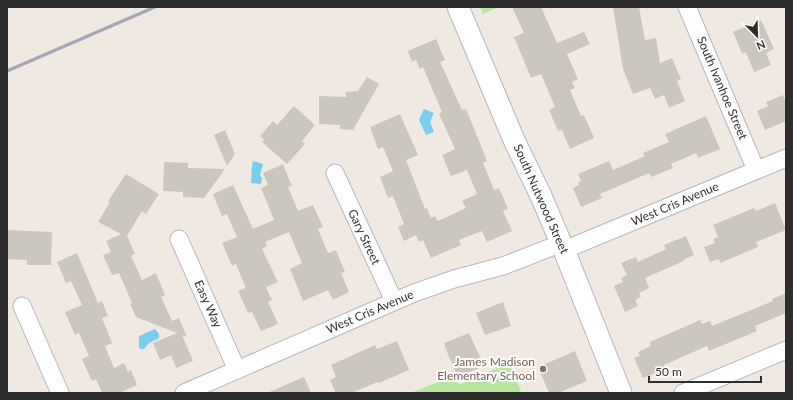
<svg xmlns="http://www.w3.org/2000/svg" width="793" height="400" viewBox="0 0 793 400" font-family="Lato,sans-serif">
	<rect width="100%" height="100%" fill="#efe9e1"/>
	<path fill="#b6e59e" d="M480 7H498L483 14Z
		M509 363 521 391 517 393H411L455 375 459 385Z"/>
	<path fill="#75cff0" d="M424 109 434 113 430 122 434 132 426 135 419 120Z
		M253 161 263 164 260 175 262 178 261 184 251 183C252 175 251 168 253 161Z
		M155 329 159 334V338L149 343 144 349H140L139 346V336Z"/>
	<path fill="#cbc7bf" d="M512 7H541L557 43 584 32 590 44 567 54 578 79 572 82 575 88 570 90 581 116 584 115 594 138 570 149 562 130 558 131 549 110 555 107 541 74 531 78 514 37 524 33Z
		M613 7H639L645 40 656 38 660 63 672 58 681 79 677 81 685 101 669 108 664 95 655 99 650 88 633 94 623 69Z
		M761 20 774 49 766 53 771 65 754 72 746 52 742 53 733 32Z
		M436 39 445 60 440 62 462 110 466 109 475 131 487 161 483 163 494 190 499 188 508 209 503 211 512 231 487 242 482 231 459 240 461 245 431 258 423 240 419 242 416 235 404 241 398 227 404 224 393 196 388 198 380 177 393 171 383 147 378 149 370 127 400 114 418 155 406 160 425 209 427 208 431 218 435 216 438 221 466 208 462 201 477 194 467 170 451 176 442 155 455 149 439 114 442 112 423 67 420 69 416 60 412 62 408 51Z
		M367 77 379 84 353 130 340 129V125L319 124V96L346 97V92L358 91Z
		M783 95 786 102V121L765 130 757 111 768 106 766 102Z
		M294 106 315 125 302 141 305 144 287 164 262 142 264 140 260 136 273 121 277 125Z
		M706 116 720 149 698 158 696 153 671 164 673 168 651 177 649 173 600 194 602 198 581 207 573 188 579 185 578 182 581 181 578 174 609 161 613 170 645 156 643 153 669 142 665 134Z
		M225 130 235 154 227 166 214 135Z
		M164 162 188 163V168L225 169 204 198 183 197V192L163 191Z
		M283 164 292 186 288 187 298 211 313 205 323 227 318 229 328 253 336 250 345 272 341 273 349 292 333 300 328 290 303 301 290 269 302 263 289 232 265 242 267 246 262 249 278 282 266 287 272 300 268 302 278 324 261 331 252 312 248 313 238 291 246 288 236 264 232 266 222 243 237 237 227 214 222 216 213 194 233 185 253 229 274 220 261 188 268 185 263 173Z
		M126 174 159 194 146 214 142 211 127 236 135 254 131 256 142 280 156 273 165 295 161 297 172 321 179 318 187 337 182 335 193 361 176 368 171 355 160 360 153 343 177 333 136 317 130 304 132 303 119 273 112 275 103 255 111 252 106 241 121 234 98 222 110 202 108 201Z
		M775 203 786 230 756 242 758 247 720 263 719 259 710 262 704 247 715 243 713 239 718 237 713 225 754 208 756 211Z
		M7 230 52 232 51 265H27V260L7 259Z
		M686 236 694 255 683 260 684 261 645 278 649 288 639 293 641 297 635 300 638 306 625 312 614 286 623 282 621 278 627 275 621 263 636 257 638 262 666 249 664 245Z
		M77 253 98 303 102 301 108 316 102 318 112 343 105 346 114 368 124 363 128 372 131 370 137 385 119 393H102L96 379 92 381 82 359 89 356 79 333 75 335 65 312 82 305 71 281 66 283 57 262Z
		M786 293V313L755 326 757 331 709 351 707 346 664 365 666 369 643 378 634 358 640 356 638 352 651 346 650 342 700 320 702 324 710 321 712 326 773 301 772 299Z
		M503 302 511 326 485 335 476 313Z
		M469 333 484 366 458 377 447 352 444 343Z
		M397 341 409 370 379 383 378 382 351 393H336L330 380 336 377 331 365 375 345 377 349Z
		M575 351 587 381 558 393H549L538 367Z
		M304 377 311 393H267Z"/>
	<g fill="none" stroke-linecap="round" stroke-linejoin="round">
		<g stroke="#b4b7c1" stroke-width="19">
			<path id="minor" d="M687 7 756 170
				M335 173 394 301
				M179 239 237 370
				M564 250 786 158
				M22 306 60 393
				M184 393 414 293 454 279 503 266 562 243
				M683 393 786 350"/>
		</g>
		<g stroke="#b4b7c1" stroke-width="23">
			<path id="tertiary" d="M458 7 514 140 541 196 564 250 621 393"/>
		</g>
		<use href="#minor" stroke="#fff" stroke-width="17"/>
		<use href="#tertiary" stroke="#fff" stroke-width="21"/>
		<path stroke="#a3a6b8" stroke-width="3" d="M7 71 155 7"/>
	</g>
	<circle fill="#8d6e63" stroke="#fff" stroke-width="1.5" cx="543" cy="369" r="4"/>
	<g text-anchor="middle" stroke-width="4" stroke-linejoin="round" paint-order="stroke">
		<g font-size="12" fill="#2e2e2e" stroke="#fff">
			<text transform="translate(722 88) rotate(67)" y="4">South Ivanhoe Street</text>
			<text transform="translate(541 199) rotate(66)" y="4">South Nutwood Street</text>
			<text transform="translate(675 204) rotate(-23)" y="4">West Cris Avenue</text>
			<text transform="translate(364 237) rotate(65)" y="4">Gary Street</text>
			<text transform="translate(208 304) rotate(66)" y="4">Easy Way</text>
			<text transform="translate(370 312) rotate(-23)" y="4">West Cris Avenue</text>
		</g>
		<g font-size="12" fill="#785e54" stroke="#fff" text-anchor="end">
			<text x="535" y="366">James Madison<tspan x="535" dy="14">Elementary School</tspan></text>
		</g>
	</g>
	<rect width="793" height="400" fill="none" stroke="#2e2e2e" stroke-width="16"/>
	<g transform="translate(757 36) rotate(157)" stroke="#ffffff" stroke-width="3" paint-order="stroke">
	<path d="M0-3L7 15L0 10L-7 15Z" fill="#2e2e2e"/>
	<text y="-6" font-size="11" font-weight="bold" text-anchor="middle" fill="#2e2e2e">N</text>
	</g>
	<path d="M649 376v6h112v-6" fill="none" stroke="#2e2e2e" stroke-width="2"/>
	<text x="655" y="376" font-size="12" fill="#2e2e2e" stroke="#ffffff" stroke-width="3" paint-order="stroke">50 m</text>
</svg>
